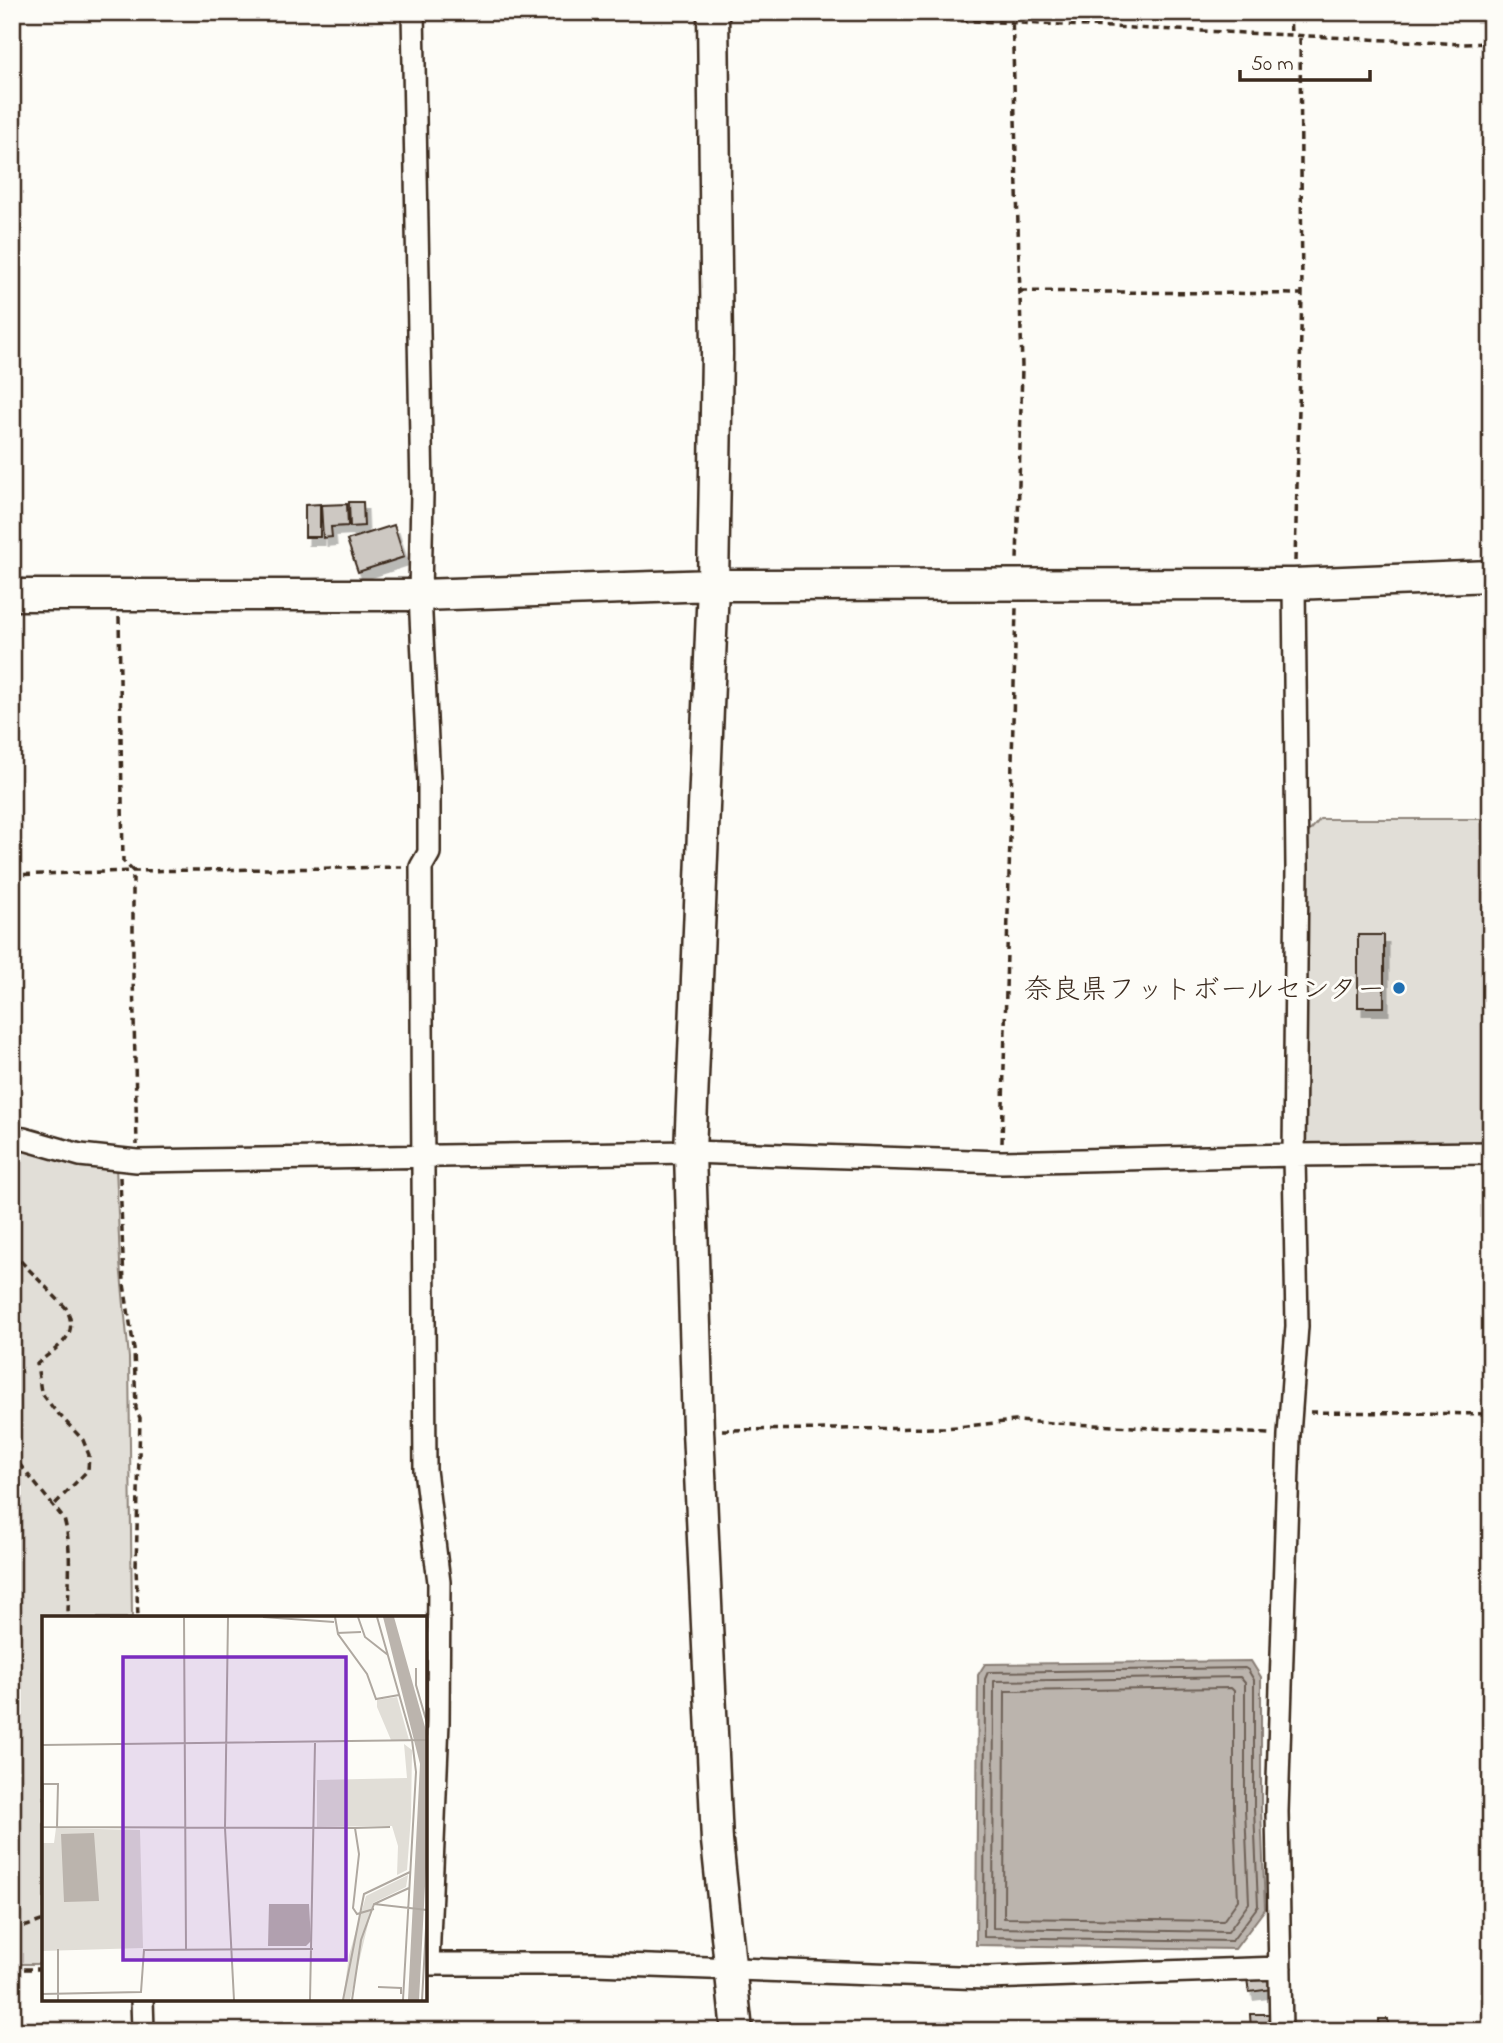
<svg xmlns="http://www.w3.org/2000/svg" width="1503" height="2043" viewBox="0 0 1503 2043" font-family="'Indie Flower','Klee One',sans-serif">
	<defs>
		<filter id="shadow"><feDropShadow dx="4.5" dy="8" stdDeviation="0" flood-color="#0004"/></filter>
	</defs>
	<rect width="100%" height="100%" fill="#fdfcf7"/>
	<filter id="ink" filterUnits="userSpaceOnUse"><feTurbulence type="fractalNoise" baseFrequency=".0143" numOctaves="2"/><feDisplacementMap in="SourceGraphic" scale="14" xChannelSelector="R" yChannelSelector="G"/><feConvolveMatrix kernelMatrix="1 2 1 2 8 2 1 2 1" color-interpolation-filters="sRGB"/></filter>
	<g filter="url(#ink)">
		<path fill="#e1ded7" stroke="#8e847a" stroke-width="2" d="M1320 819H1491V1146L1306 1144 1308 833Z
			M12 1144 116 1166 120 1263 129 1358 132 1618H44V1964H12Z"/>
		<path fill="#bbb4ad" stroke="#887d74" stroke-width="2" d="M1251 1661 1261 1677V1809L1265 1909 1235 1949 976 1945 978 1675 985 1664Z"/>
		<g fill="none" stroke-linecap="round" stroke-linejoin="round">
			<path stroke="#6e6157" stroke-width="2" d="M1245 1668 1248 1670 1254 1680V1809L1258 1906 1232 1941 984 1937 985 1679 988 1672Z
				M1240 1677 1245 1683V1809L1249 1903 1228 1932 993 1928 994 1681Z
				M1231 1688 1234 1691V1809L1238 1900 1223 1921 1004 1918 1005 1691Z"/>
		</g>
		<path fill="#cdc8c2" stroke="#3b2a1e" stroke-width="2" filter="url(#shadow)" d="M349 502H363L364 526 350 527Z
			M320 504V537H305V505Z
			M347 504 348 526 331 527 332 537 323 538 321 505Z
			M394 525 404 557 358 572 347 540Z
			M1358 935H1384V1007H1358Z
			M1272 1976 1273 1989 1249 1992 1247 1979Z
			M1250 2014H1274L1275 2029 1251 2030Z
			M1379 2019H1388V2026H1379Z"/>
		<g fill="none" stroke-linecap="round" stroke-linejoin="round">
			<g stroke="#3b2a1e" stroke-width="26">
				<path id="street" d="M413 12 422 493 420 595 429 781V853L421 867 425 1470 439 1582 438 1722 428 1963
					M12 1138 24 1139 80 1155 137 1161 690 1152 1002 1162 1294 1155 1491 1153
					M425 1964H594L986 1978 1280 1968
					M142 1999 143 2031
					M1281 2031 1277 1812 1289 1435 1297 1326 1294 1155 1297 868 1294 584"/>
			</g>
			<g stroke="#3b2a1e" stroke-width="35">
				<path id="secondary" d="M713 12 717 354 713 585 690 1152 698 1430 717 1841 737 2031
					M12 595H420L713 585 1294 584 1491 576"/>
			</g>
			<path stroke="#3b2a1e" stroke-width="3.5" stroke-dasharray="7 5" stroke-linecap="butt" d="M769 12 1291 35 1464 44 1491 43
				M1012 12 1022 367 1017 562
				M1290 12 1291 35
				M1021 291 1302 294
				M1295 561 1302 294 1300 35
				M119 617 123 861 133 871V976L137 1145
				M12 875 133 871 402 867
				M1002 1143 1016 608
				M120 1177 124 1284 134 1349 136 1409 140 1418 136 1567 138 1618
				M12 1252 66 1308C81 1337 57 1346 37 1364L41 1392 53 1408 83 1440 89 1455 88 1470 54 1505
				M1310 1412 1491 1414
				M722 1430 946 1428 1015 1421 1270 1434
				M12 1455 64 1519C73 1550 68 1586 68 1618
				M12 1926H27L44 1920
				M12 1969H44"/>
			<use href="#street" stroke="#fdfcf7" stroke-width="21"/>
			<use href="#secondary" stroke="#fdfcf7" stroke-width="30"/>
		</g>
	</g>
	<circle fill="#1f6fb2" stroke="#fdfcf7" stroke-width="2.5" cx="1399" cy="988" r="7"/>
	<g text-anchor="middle" stroke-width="6" stroke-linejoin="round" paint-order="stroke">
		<g font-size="28" fill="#3b2a1e" stroke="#fdfcf7" text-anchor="end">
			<text x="1385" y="998">奈良県フットボールセンター</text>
		</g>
	</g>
	<g transform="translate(42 1616)">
		<rect width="385" height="385" fill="#fdfcf7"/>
		<path d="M355 81 367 124H349L335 91V84ZM362 128 370 134 369 201 365 254 355 259 356 230 350 210 275 211V164L365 162ZM14 212 98 214 101 332 0 335V227H12ZM366 259 364 271 331 287 308 384H301L307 339 324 280Z" fill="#e1ded7"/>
		<path d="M341 1H352L385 118V232L377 384H366L378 148ZM52 217 57 285 22 286 19 218ZM227 288H267L269 325 264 330H226Z" fill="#bbb4ad"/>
		<path fill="none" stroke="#afa8a0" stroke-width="2" d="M68 1H185M142 1 144 333M186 1 183 212 192 384M221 1 292 6M293 1 296 18 325 58 334 83 357 79M316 1 323 21 346 39M335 1 370 124 374 156 361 384M295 17 319 16M374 52V69L385 107M0 129 385 124M0 168H16L15 211M0 211 313 212 317 238 311 292 315 298 332 293M0 211 1 168M313 212 348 211M332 288 385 294M336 371 359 372V378M0 378 99 376 102 334 271 333M16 384V333M268 384 273 127M301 384 322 278 368 256M310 384 319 324 332 288 367 272M380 384 385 294"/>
		<path fill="#7b2cbf" fill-opacity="0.15" stroke="#7b2cbf" stroke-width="3.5" d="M81 41H304V344H81Z"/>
		<rect width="385" height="385" fill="none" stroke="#3b2a1e" stroke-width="3.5"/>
	</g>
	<rect width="1503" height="2043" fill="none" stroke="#fdfcf7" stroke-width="42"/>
	<rect x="21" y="21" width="1461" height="2001" fill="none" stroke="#3b2a1e" stroke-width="2.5" filter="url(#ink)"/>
	<path d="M1240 70v10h130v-10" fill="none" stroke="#3b2a1e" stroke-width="3.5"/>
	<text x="1251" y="70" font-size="21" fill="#3b2a1e" stroke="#fdfcf7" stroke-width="5" paint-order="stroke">50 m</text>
</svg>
